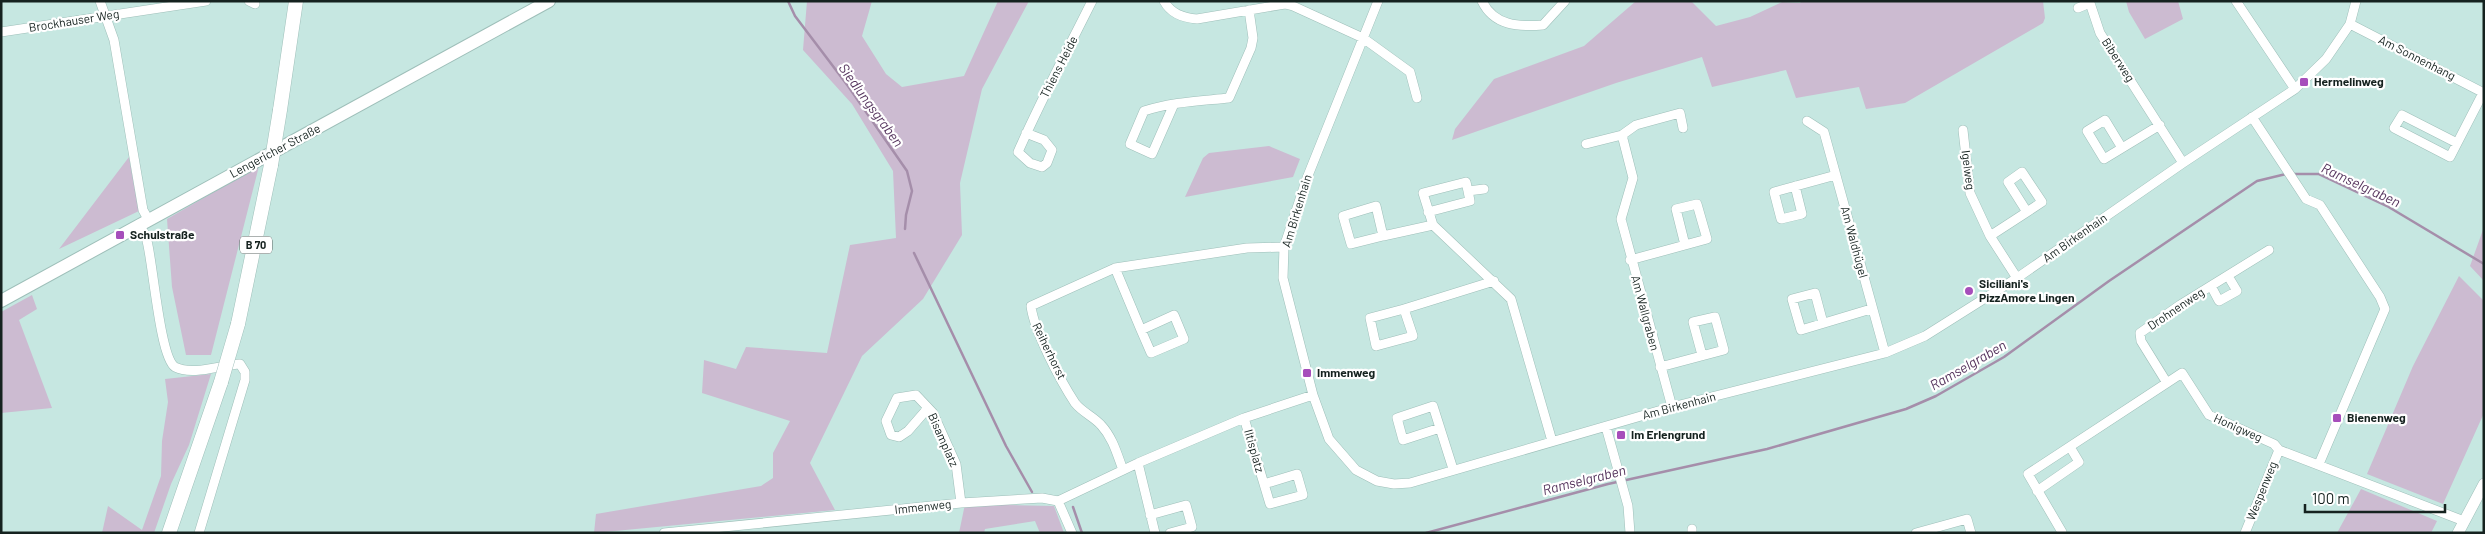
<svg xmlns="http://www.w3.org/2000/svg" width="2485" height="534" viewBox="0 0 2485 534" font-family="Barlow,sans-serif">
	<rect width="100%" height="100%" fill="#c6e7e1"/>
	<path fill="#ccbbd1" d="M807 1H872L862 36 886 74 902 87 964 76 998 1H1029L982 89 960 183 962 235 923 299 862 356 810 463 835 510 594 533 596 514 761 486 773 478V453L790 421 702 393 704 360 736 369 746 347 827 353 850 245 896 238 893 171 852 104 803 50Z
		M1636 1H1691L1716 26 1750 17 1782 2 1800 3 1802 1H2043L2045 18 2043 23 1905 103 1866 109 1859 87 1796 98 1786 70 1712 87 1702 57 1616 83 1452 140 1455 129 1494 79 1584 46Z
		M2126 1H2178L2183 19 2145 39 2129 12Z
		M1269 146 1300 159 1293 177 1185 197 1203 158 1209 153Z
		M129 157 139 211 59 249Z
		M259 166 211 355H186L172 287 167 219Z
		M2484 227V281L2470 266Z
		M2459 276 2484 301V413L2443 504 2367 474 2413 366Z
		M32 295 37 309 19 320 52 408 1 413V312Z
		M211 374 189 445 171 484 154 533H102L108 506 142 530 161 476 162 441 168 402 165 379Z
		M2361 489 2437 521 2431 533H2337Z
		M965 504 1054 506 1064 533H1040L1035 521 985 529 984 533H959Z"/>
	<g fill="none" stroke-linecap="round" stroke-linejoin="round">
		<path stroke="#a58eaa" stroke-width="2.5" d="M788 1 795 16 848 86 907 171 912 191 906 215 905 229
			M2292 174H2319L2387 206 2484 264
			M914 253 1006 446 1032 492
			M1073 507 1082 533
			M1426 533 1608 484 1767 449 1906 409 1936 396 2004 357 2109 281 2257 181 2286 174"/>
		<g stroke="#9ebfb9" stroke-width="10">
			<path id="minor" d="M100 1 114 40 143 210 148 219
				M249 1 255 4
				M1164 1C1171 14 1183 18 1197 19L1285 4 1293 6 1363 38 1410 72 1417 98
				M1378 1 1307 178 1284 247 1283 278 1313 395 1329 439 1356 470 1377 481 1394 484 1410 483 1672 407 1885 353 1925 336 2017 278 2183 163 2295 89 2326 59 2350 24 2356 1
				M1482 1C1494 26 1519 27 1543 25L1565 1
				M2236 1 2295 89
				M2078 8 2090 3 2100 33 2183 163
				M2350 24 2484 93
				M1 32 206 1
				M1174 104 1152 154 1130 144 1144 111C1171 102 1200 101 1229 98L1251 48 1253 38 1249 10
				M2252 117 2306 199 2320 205 2380 297 2385 309 2319 464
				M1807 121 1824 132 1885 353
				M1963 130 1970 193 1990 236 2017 278
				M1026 133 1044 140 1052 150 1047 163 1042 167 1030 163 1018 152C1041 100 1067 51 1092 1
				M1622 135 1633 178 1621 219 1672 407
				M2457 143 2402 115 2394 128 2450 157 2483 93
				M1586 144 1622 135 1636 125 1680 113 1683 128
				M2122 148 2105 120 2087 131 2104 159 2160 125
				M1795 186 1802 214 1781 219 1774 192 1836 175
				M1428 212 1470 201 1468 191
				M139 224C142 230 146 235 147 241 153 263 160 358 175 367 193 376 220 365 240 364L245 372V380L199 533
				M1433 225 1423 193 1466 182 1468 191 1484 189
				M1383 236 1351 244 1343 216 1376 206 1383 236 1433 225 1511 299 1552 441
				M1990 236 2027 212 2008 182 2022 172 2042 202 2027 212
				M1630 260 1707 239 1697 204 1676 209 1685 245
				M1115 268 1141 330 1174 315 1184 339 1151 353 1141 330
				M2211 286 2219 301 2237 291 2228 276
				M1404 309 1370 318 1376 346 1413 336 1404 309 1494 281
				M1823 323 1815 293 1792 299 1801 330 1871 309
				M1660 367 1724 350 1715 317 1693 322 1702 355
				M2167 383 2141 341 2140 333 2180 305 2269 250
				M928 408 908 431 899 437 891 435 886 421 897 398 916 395 933 413 956 464 961 503
				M1244 418 1264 484 1297 474 1303 495 1270 504 1264 484
				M1606 427 1628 506 1630 533
				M1440 428 1403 440 1397 418 1433 406 1453 469
				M1138 463 1155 533
				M1123 470C1117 454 1113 438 1101 425 1094 417 1082 412 1075 403 1060 380 1034 331 1031 306L1115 268 1247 248 1284 247
				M2037 491 2079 462 2070 447
				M1058 501 1072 533
				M1150 515 1186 505 1192 527 1170 533
				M1692 529V533
				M2062 532 2028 474 2182 373 2209 415 2274 444 2279 450 2464 521
				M664 533 961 503 1042 498 1058 501 1138 463 1244 418 1313 395
				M1916 533 1967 519 1971 533
				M2245 533 2279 450"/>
		</g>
		<g stroke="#9ebfb9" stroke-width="12">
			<path id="tertiary" d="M2458 533 2484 484"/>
		</g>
		<g stroke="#9ebfb9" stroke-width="14">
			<path id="secondary" d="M1 301 549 1"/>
		</g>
		<g stroke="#9ebfb9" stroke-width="15">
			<path id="primary" d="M280 110 296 1
				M238 324 271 165
				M169 533 221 382"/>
		</g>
		<use href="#minor" stroke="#fff" stroke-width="9"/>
		<use href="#tertiary" stroke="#fff" stroke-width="11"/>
		<use href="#secondary" stroke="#fff" stroke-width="12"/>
		<use href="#primary" stroke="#fff" stroke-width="14"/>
		<g stroke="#9ebfb9" stroke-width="15" stroke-linecap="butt">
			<path id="primary-bridge" d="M271 165 280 110
				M221 382 238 324"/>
		</g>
		<use href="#primary-bridge" stroke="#fff" stroke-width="14"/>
	</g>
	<g fill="#a64ebb" stroke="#fff" stroke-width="2">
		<rect x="2299" y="77" width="10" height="10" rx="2.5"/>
		<rect x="115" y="230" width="10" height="10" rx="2.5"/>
		<circle cx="1969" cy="291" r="5"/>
		<rect x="1302" y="368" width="10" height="10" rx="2.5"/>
		<rect x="2332" y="413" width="10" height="10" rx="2.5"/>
		<rect x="1616" y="430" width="10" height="10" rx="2.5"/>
	</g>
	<g text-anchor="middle" stroke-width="4.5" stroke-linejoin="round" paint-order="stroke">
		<rect fill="#fff" stroke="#5b6462" stroke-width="1" x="240" y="236.5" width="32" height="17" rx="4"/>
		<g font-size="11" font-weight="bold" fill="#15221f">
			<text x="256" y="249">B 70</text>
		</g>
		<g font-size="12" fill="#15221f" stroke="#fff">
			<text transform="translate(74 21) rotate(-9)" y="4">Brockhauser Weg</text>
			<text transform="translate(2417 58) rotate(27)" y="4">Am Sonnenhang</text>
			<text transform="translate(2118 60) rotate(57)" y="4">Biberweg</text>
			<text transform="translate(1059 67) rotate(-63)" y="4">Thiens Heide</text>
			<text transform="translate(275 151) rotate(-28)" y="4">Lengericher Straße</text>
			<text transform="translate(1968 170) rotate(83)" y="4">Igelweg</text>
			<text transform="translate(1297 211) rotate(-73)" y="4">Am Birkenhain</text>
			<text transform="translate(2075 238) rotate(-35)" y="4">Am Birkenhain</text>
			<text transform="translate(1854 242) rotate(75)" y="4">Am Waldhügel</text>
			<text transform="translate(2176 309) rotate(-34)" y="4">Drohnenweg</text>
			<text transform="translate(1645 313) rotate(75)" y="4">Am Wallgraben</text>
			<text transform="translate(1049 351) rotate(64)" y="4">Reiherhorst</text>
			<text transform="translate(1679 406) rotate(-15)" y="4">Am Birkenhain</text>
			<text transform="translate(2238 428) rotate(24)" y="4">Honigweg</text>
			<text transform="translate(943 440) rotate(66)" y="4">Bisamplatz</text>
			<text transform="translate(1254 451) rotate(74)" y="4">Iltisplatz</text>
			<text transform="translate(2262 491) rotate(-68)" y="4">Wespenweg</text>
			<text transform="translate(923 507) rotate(-6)" y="4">Immenweg</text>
		</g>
		<g font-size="12" font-weight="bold" fill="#15221f" stroke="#fff" text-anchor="start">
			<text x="2314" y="86">Hermelinweg</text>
			<text x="130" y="239">Schulstraße</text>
			<text x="1979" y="288">Siciliani's<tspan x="1979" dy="14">PizzAmore Lingen</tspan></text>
			<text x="1317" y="377">Immenweg</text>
			<text x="2347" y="422">Bienenweg</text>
			<text x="1631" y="439">Im Erlengrund</text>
		</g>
		<g font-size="14" font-style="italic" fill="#56355e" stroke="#fff">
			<text transform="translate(871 105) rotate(54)" y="5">Siedlungsgraben</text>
			<text transform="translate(2361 185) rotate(25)" y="5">Ramselgraben</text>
			<text transform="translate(1968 365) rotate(-30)" y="5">Ramselgraben</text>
			<text transform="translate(1584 480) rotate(-14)" y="5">Ramselgraben</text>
		</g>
	</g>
	<rect width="2485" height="534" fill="none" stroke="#15221f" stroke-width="5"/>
	<path d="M2305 504v8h140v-8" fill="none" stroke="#15221f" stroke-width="2.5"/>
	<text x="2312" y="504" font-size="15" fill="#15221f" stroke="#ffffff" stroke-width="4" paint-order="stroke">100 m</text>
</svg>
